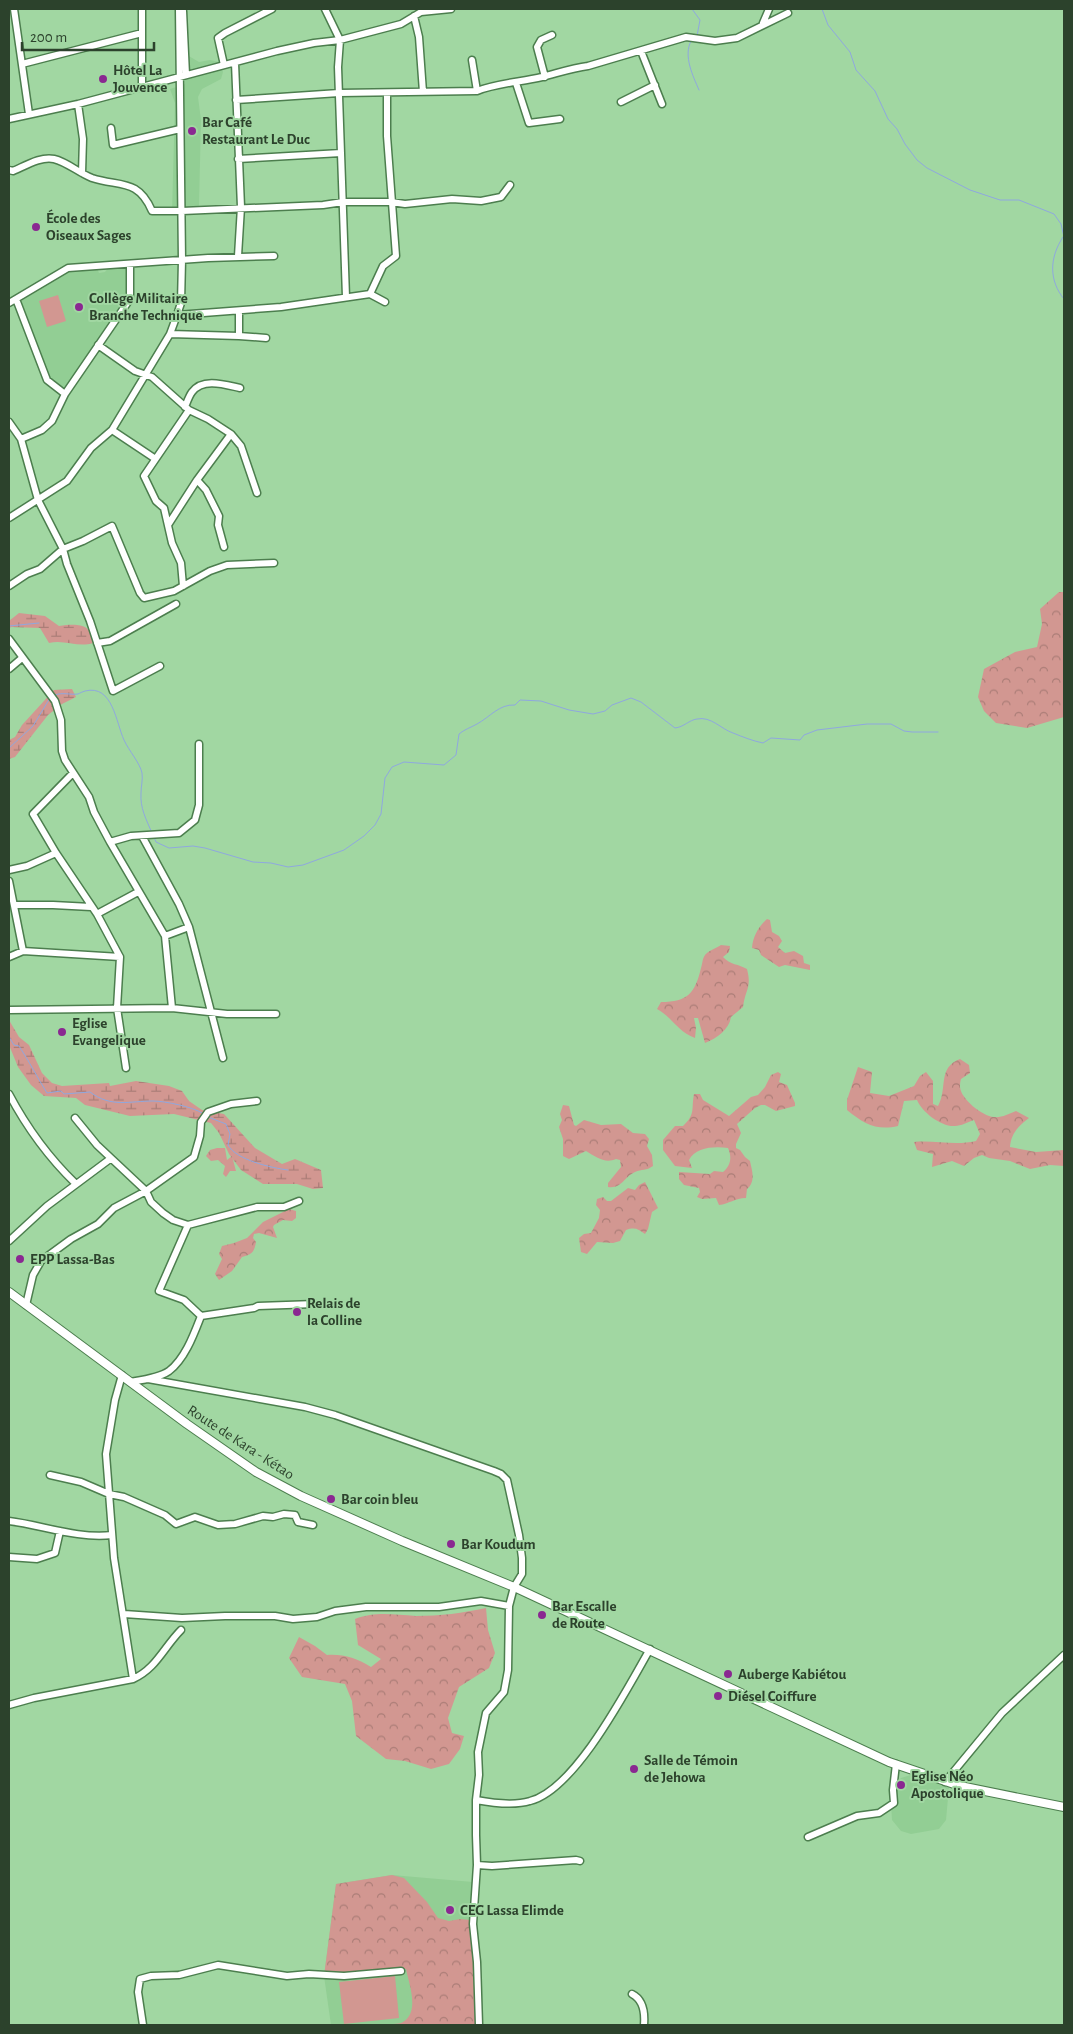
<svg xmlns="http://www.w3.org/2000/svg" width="1073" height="2034" viewBox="0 0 1073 2034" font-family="'Alegreya Sans',sans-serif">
	<defs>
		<pattern id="forest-crowns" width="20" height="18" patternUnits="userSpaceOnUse" patternTransform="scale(1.25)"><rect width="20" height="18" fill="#d29791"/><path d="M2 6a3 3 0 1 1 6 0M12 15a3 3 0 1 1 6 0" fill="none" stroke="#ab7d77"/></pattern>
		<pattern id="wetland-marsh" width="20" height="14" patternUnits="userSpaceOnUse" patternTransform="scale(1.25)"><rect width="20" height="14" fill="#d29791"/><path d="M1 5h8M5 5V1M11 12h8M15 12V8" fill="none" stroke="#ab7d77"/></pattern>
	</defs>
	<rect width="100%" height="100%" fill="#a1d7a2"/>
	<path fill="#92ce94" d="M187 55 199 62 210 60 219 62 223 72 221 79 202 89 198 97 201 120 199 205 196 213 190 214 172 213 175 103 170 89 185 84Z
		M127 267V296L66 389 50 380 20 304 22 299 69 269 97 268 99 273 105 272 108 268Z
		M914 1774 949 1787 946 1820 939 1829 911 1834 901 1831 892 1820 891 1803 896 1784 901 1778Z
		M392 1875 473 1882 471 1920 476 2025H331L324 1976 336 1884Z"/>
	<path fill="url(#forest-crowns)" d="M1059 592H1064V717L1027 728 996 723 984 711 978 697 984 669 1015 652 1037 647 1042 624 1040 609Z
		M767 919 770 920 772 932 779 936 782 941 778 947 785 953 794 951 803 956 804 963 810 965V970L785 965 779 967 761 955 759 950 752 948C753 936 759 926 767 919Z
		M721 945 730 946 729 952 723 957C730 965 739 964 747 969 752 988 745 990 743 1007L731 1017C729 1030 717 1038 705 1043L698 1018H694L696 1028 695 1038C678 1032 672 1017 657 1009L661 1002C688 1002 695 993 701 968 703 962 702 957 707 953 710 950 717 948 721 945Z
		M960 1059 969 1065 970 1073 961 1079C960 1082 960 1085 960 1087 961 1099 982 1116 994 1117 1001 1118 1009 1114 1016 1111L1029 1118C1018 1126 1011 1134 1010 1147L1036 1152 1064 1150V1166L1050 1165 1030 1169 1010 1161 989 1158 982 1155 974 1158 964 1166 952 1161 932 1167 933 1154 917 1150 914 1142C935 1140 955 1146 976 1141L980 1134 974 1120C968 1122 961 1126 955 1126 941 1127 922 1112 917 1100L904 1101 898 1126C877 1131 864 1124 847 1110V1100L858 1067 872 1072 870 1093 889 1096 914 1086 920 1076 926 1072 933 1081V1104L938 1106C948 1088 937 1068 960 1059Z
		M778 1072 781 1074 779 1082 787 1085 795 1103V1106L776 1111 765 1105H761L755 1108 737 1124 741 1133 736 1144V1148L740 1150 745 1157 750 1161C752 1171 756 1181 747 1189L746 1198C735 1198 729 1204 719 1205L716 1198 702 1199 697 1197 700 1192 699 1188 684 1185 679 1179V1172L710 1174 714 1171 723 1172C731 1165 732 1157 728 1148 715 1146 695 1147 689 1160L692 1168 675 1166 663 1150V1140L675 1126H683C696 1114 691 1109 694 1094H700L703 1100 729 1116 751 1097 758 1095 765 1087 771 1075Z
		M563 1105 569 1106 574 1125 576 1126 584 1120 601 1125 621 1124 633 1133 645 1134 649 1139 647 1146 652 1155 653 1166C646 1171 642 1169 635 1172 624 1177 622 1189 608 1187V1183L621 1167 620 1160 616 1159C605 1164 596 1157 586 1151L569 1159 563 1156V1139L559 1127 562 1120 560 1114Z
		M217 1148H225L227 1160 232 1156 236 1171H230L226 1177 223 1174 225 1166 218 1160 211 1161 206 1156 210 1150Z
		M645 1182 658 1208 652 1212 648 1229 645 1234C638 1229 635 1227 626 1230L620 1241 613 1243 597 1242 587 1254 581 1252 579 1238 584 1234 591 1233 599 1218 600 1210 596 1205 597 1199 603 1197 607 1201H611L628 1188 635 1190 639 1185Z
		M289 1209 296 1211V1218L292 1221 283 1220 274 1225 273 1227 277 1238 259 1233 254 1234 253 1238 256 1242C254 1253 252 1254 242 1257L232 1271 219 1280 215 1274 222 1259 219 1254 222 1246 234 1243 247 1238 263 1222Z
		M486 1608 488 1630 495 1653 489 1668 459 1687 448 1718 452 1733 464 1736 460 1749 449 1764 431 1769 405 1761 386 1759 356 1736 352 1701 345 1684 302 1677 289 1658 299 1637 315 1646 327 1655C344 1654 356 1658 371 1667L381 1659 358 1645 355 1619C377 1611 394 1615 416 1616 440 1616 463 1613 486 1608Z
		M392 1875 404 1878 427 1902 438 1918 449 1921 460 1919 471 1920 476 2025H384C390 2023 398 2025 403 2022 420 2012 409 1984 406 1969L379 1970 324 1976 336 1884Z"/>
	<path fill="url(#wetland-marsh)" d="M19 613 45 616 59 626C75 624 92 622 93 643 78 648 64 639 49 643L40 628 11 627 9 629V621Z
		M72 689 76 697 62 704 48 715 15 757 9 759V740L15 737 22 725 54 690Z
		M9 1020 19 1037 29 1045 42 1073 52 1083 62 1086 109 1083 110 1086 136 1081 169 1086 182 1091 189 1101 202 1110 224 1114 255 1148 282 1164 295 1159 321 1170 323 1188 313 1189 297 1184H263L241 1170 229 1154 219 1133 211 1123 174 1114 130 1116 85 1105 76 1098 44 1096 31 1085 18 1067 9 1045Z"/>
	<path fill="#d29791" d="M58 295 66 321 47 327 39 301Z
		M395 1976 399 2018 344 2024 339 1982Z"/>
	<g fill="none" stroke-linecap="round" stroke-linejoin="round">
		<path stroke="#8fa8df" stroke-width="1" d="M692 9 700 20 697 36
			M822 9 828 25 850 52 856 70 875 91 888 119 897 129 905 144 917 160 927 168 970 190 1000 200H1019L1054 214 1061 224 1064 237
			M691 41C683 56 693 76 699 90
			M1063 237C1049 258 1049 281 1064 299
			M9 626 39 623
			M55 695C62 692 70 695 78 694 80 693 82 692 85 691 113 684 116 723 124 740 129 751 140 763 142 773 143 780 141 786 141 793 140 808 146 819 152 833
			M9 748 33 726 50 698
			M154 837 156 842 169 848 193 846 205 848 253 862 271 863 288 867 303 865 344 850 364 836 375 825 381 814 385 778 392 767 404 762 444 765 456 755 459 734C465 729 470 728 477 724 490 717 499 704 515 705L520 700 541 701 569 710 593 714 605 711 612 705 631 698 641 702 675 728C684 727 689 720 697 719 711 716 721 729 733 733 743 737 753 741 763 743L771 738 800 740 804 735 817 730 867 724H891L904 731 912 732H938
			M9 1037 14 1045 19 1046C29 1061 37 1077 47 1093L61 1091 64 1094 90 1092C111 1108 130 1101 153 1101 165 1101 193 1107 202 1113
			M208 1117 226 1124 230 1134 228 1145C236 1160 272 1168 288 1170"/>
		<g stroke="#4c7e4e" stroke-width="9">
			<path id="minor" d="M14 9 29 114
				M142 9V86
				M325 9 340 40 338 67 346 297
				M183 11 186 75
				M414 16 419 37 423 92
				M763 23 769 9
				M641 51 662 104
				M472 60 477 91
				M235 63 241 207 238 256
				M22 64 142 33
				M224 65 218 38 225 33 272 9
				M545 77 537 47 541 40 552 35
				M516 83 529 123 560 119
				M236 100 339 93 477 91C497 83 521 82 542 77 558 73 572 68 588 66L686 37 715 41 737 38 788 13
				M621 102 655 85
				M78 104 83 139 82 173
				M9 119 78 104 277 51 314 43 340 40 401 24 421 12 451 9
				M111 128 113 145 180 129
				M238 159 341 153
				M9 170 13 171C25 166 41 156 54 159 67 162 79 173 92 178 119 187 138 178 152 211H182L323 205 343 202H391L405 204 452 199 481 201 501 197 510 185
				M370 294 385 302
				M16 299 47 380 65 394
				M9 303 68 268 208 258 274 256
				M239 311V336L266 338
				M177 315 281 307 370 294 383 266 396 256 387 136V93
				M170 334 239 336
				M98 345 135 371 152 377 189 410 208 419 231 434 241 446 257 493
				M185 407C187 402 189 396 192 392 203 377 226 385 240 388
				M9 422 21 439 38 500 63 549 67 564 90 621 113 691 160 666
				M112 430 154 458
				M21 439 42 430 52 421 65 394 130 299V264
				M197 480 206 490 219 516 218 525 224 547
				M9 518 67 481 91 448 112 430 170 334 177 315 181 303 182 260 179 9
				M168 525 197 480 231 434
				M9 586 27 574 40 569 63 549 83 541 112 526 140 593 144 598 174 591 210 571 227 565 274 563
				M183 586 181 563 172 543 164 508 156 501 144 476 189 410
				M9 639 55 701 61 720 62 751 65 760 89 797 94 812 110 842 165 936 172 1008
				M97 643 110 641 176 604
				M9 669 22 658
				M73 773 33 814 56 853 97 914 120 957 117 1008 126 1068
				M142 836 179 904 189 927 223 1058
				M110 842 131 836 179 833 195 820 199 805V744
				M9 870 27 866 56 853
				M9 881 23 951
				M15 905H53L91 907
				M97 914 138 892
				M165 936 189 927
				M9 957 23 951 120 957
				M9 1010 172 1008 227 1014H276
				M9 1094C27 1128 48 1157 76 1184
				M75 1118 97 1145 146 1191 151 1202 163 1213 173 1220 188 1225 257 1207H284L299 1201
				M188 1225 159 1291 184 1300 201 1316
				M9 1241 47 1206 110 1159
				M26 1305 33 1275 41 1261 71 1239 98 1224 114 1208 146 1191 194 1157 200 1136 201 1122 208 1112 231 1104 257 1101
				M201 1316 254 1308 258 1306 315 1304
				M122 1375 115 1400 106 1454 114 1558 133 1679
				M148 1379 305 1407 335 1415 494 1471 501 1474 507 1480 519 1535 522 1558V1574L514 1587 509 1606 508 1670 504 1692 486 1713 478 1752 479 1775 476 1800V1835L477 1865 473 1924 477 1962 479 2025
				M130 1382C142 1380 159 1378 169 1371 185 1359 194 1334 201 1316
				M50 1475 81 1482 109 1494 124 1497 165 1515 176 1524 195 1517 218 1525 235 1524 263 1516 273 1517 284 1514 295 1515 298 1522 313 1525
				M9 1521C42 1525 77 1539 112 1535
				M9 1557 37 1559 55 1553 60 1531
				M124 1614 182 1618 225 1616H275L293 1619 317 1617 335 1611 366 1607H439L481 1601 509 1606
				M9 1705 34 1698 133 1679C156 1669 164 1647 181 1630
				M945 1782 1002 1713 1064 1655
				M476 1800C492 1803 514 1806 530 1801 575 1790 627 1689 650 1649
				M808 1837 857 1816 879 1813 894 1803 893 1790 896 1764
				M477 1865 492 1866 576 1860 580 1861
				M632 1994C644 2000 645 2013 644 2025
				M143 2025 138 1992 140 1979 151 1976 179 1975 218 1965 287 1976 309 1974 344 1976 401 1971"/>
		</g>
		<g stroke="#4c7e4e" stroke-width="10">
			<path id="major" d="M9 1292 187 1424 256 1472 301 1496 402 1541 514 1587 889 1762 960 1786 1064 1807"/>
		</g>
		<use href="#minor" stroke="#fff" stroke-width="6"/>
		<use href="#major" stroke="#fff" stroke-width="8"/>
	</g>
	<g fill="#8a2891" stroke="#a1d7a2" stroke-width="2">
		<circle cx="103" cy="79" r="5"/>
		<circle cx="192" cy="131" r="5"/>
		<circle cx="36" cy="227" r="5"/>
		<circle cx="79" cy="307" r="5"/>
		<circle cx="62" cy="1032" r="5"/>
		<circle cx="20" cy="1259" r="5"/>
		<circle cx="297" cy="1312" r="5"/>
		<circle cx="331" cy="1499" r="5"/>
		<circle cx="451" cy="1544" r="5"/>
		<circle cx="542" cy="1615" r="5"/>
		<circle cx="728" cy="1674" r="5"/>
		<circle cx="718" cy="1696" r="5"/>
		<circle cx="634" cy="1769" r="5"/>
		<circle cx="901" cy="1785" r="5"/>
		<circle cx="450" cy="1910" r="5"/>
	</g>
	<g text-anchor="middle" stroke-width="4" stroke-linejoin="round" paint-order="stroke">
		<g font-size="15" font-weight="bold" fill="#2c422c" stroke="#a1d7a2" text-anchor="start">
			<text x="113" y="75">Hôtel La<tspan x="113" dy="17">Jouvence</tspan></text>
			<text x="202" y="127">Bar Café<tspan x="202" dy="17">Restaurant Le Duc</tspan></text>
			<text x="46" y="223">École des<tspan x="46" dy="17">Oiseaux Sages</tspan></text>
			<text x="89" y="303">Collège Militaire<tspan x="89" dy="17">Branche Technique</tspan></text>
			<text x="72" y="1028">Eglise<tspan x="72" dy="17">Evangelique</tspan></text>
			<text x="30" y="1264">EPP Lassa-Bas</text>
			<text x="307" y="1308">Relais de<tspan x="307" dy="17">la Colline</tspan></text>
			<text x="341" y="1504">Bar coin bleu</text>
			<text x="461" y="1549">Bar Koudum</text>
			<text x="552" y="1611">Bar Escalle<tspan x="552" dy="17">de Route</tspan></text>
			<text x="738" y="1679">Auberge Kabiétou</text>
			<text x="728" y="1701">Diésel Coiffure</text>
			<text x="644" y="1765">Salle de Témoin<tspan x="644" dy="17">de Jehowa</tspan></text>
			<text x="911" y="1781">Eglise Néo<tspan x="911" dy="17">Apostolique</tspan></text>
			<text x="460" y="1915">CEG Lassa Elimde</text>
		</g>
		<g font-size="15" fill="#2c422c" stroke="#a1d7a2">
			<text transform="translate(241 1442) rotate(33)" y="5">Route de Kara - Kétao</text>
		</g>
	</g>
	<rect width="1073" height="2034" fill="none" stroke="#2c422c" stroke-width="20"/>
	<path d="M22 42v8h132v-8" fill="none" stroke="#2c422c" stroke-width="2.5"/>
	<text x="30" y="42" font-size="15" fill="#2c422c" stroke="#a1d7a2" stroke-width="4" paint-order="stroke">200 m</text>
</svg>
